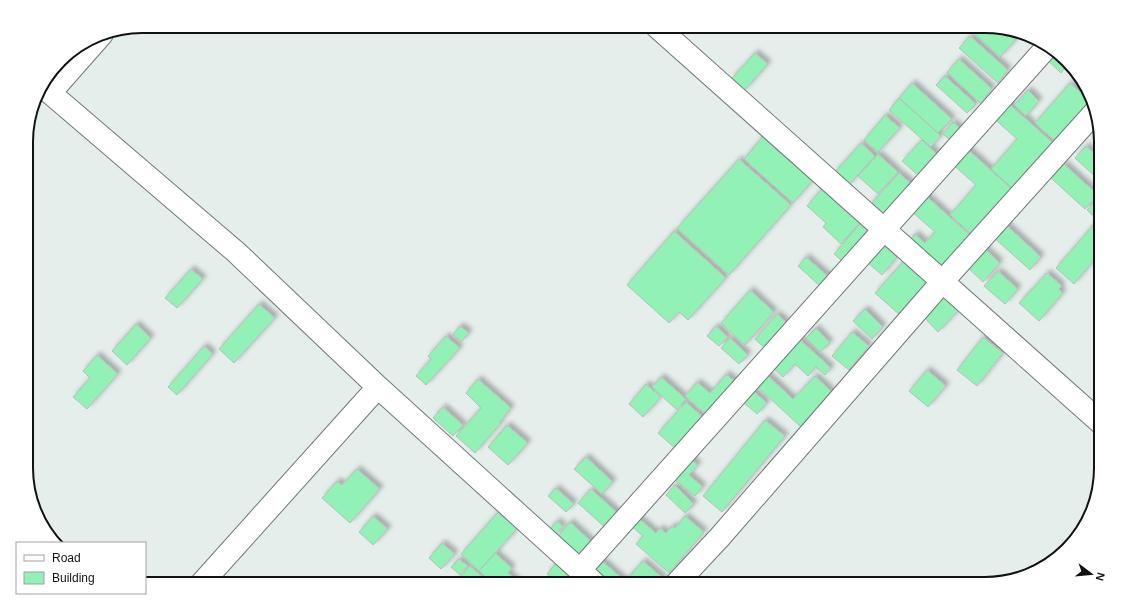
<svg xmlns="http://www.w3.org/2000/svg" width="1127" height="610" viewBox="0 0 1127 610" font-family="Helvetica,sans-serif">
	<defs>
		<filter id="shadow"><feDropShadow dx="3.5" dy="-3.5" stdDeviation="2" flood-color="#0004"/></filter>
	</defs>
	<rect width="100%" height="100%" fill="#e6eeeb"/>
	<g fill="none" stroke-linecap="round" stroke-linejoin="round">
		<path stroke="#0bb9cf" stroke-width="5.5" d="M63 58 66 54"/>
	</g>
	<path fill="#92f1b5" stroke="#b7bdb9" filter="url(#shadow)" d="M966 26H985L1020 35 1000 57Z
		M970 36 1008 70 998 83 959 48Z
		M1050 50 1067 65 1061 73 1044 57Z
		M755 53 768 64 744 91 731 79Z
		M959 59 992 89 980 103 947 72Z
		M1069 67 1081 77 1083 82 1068 68Z
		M945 76 976 104 967 113 936 85Z
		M912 83 952 119 938 133 899 98Z
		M1070 83 1090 101 1091 104 1057 143 1035 123Z
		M1028 90 1039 101 1026 116 1014 105Z
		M899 98 941 136 931 147 889 110Z
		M1005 100 1053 143 1012 188 991 169 1017 139 991 116Z
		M885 115 900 128 878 152 864 140Z
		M953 122 963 131 952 142 943 134Z
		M763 136 813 180 793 203 744 159Z
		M922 140 938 155 919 176 902 161Z
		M861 143 875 156 848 186 834 173Z
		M964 146 1012 189 971 234 950 215 976 185 950 162Z
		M1086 146 1100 159V181L1075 158Z
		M878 154 898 172 878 194 858 176Z
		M739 159 791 205 729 275 677 228Z
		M1064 164 1098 195 1085 209 1051 178Z
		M899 173 915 187 885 221 869 206Z
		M825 185 863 219 841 244 823 227 826 223 807 206Z
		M923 193 971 236 938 273 906 245 915 234 925 243 935 232 909 209Z
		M1100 195V222L1087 210Z
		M864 219 876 230 846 264 834 254Z
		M1003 222 1041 257 1030 270 991 235Z
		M1095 223 1100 228V253L1074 284 1056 268Z
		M674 231 726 278 688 320 679 312 669 323 627 285Z
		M882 244 897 257 882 275 867 262Z
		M984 248 1000 263 983 282 967 267Z
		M806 257 830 278 822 288 798 266Z
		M903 262 928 284 900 315 875 293Z
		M191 269 203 279 177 308 165 298Z
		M998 271 1018 289 1005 304 984 286Z
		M1047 273 1062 286 1059 289 1063 293 1039 321 1019 303Z
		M750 290 774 312 745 345 721 323Z
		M941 291 960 309 938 332 920 313Z
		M259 304 275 318 234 363 219 349Z
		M865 309 883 327 872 339 853 321Z
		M777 314 791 327 769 352 755 339Z
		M136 324 151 338 127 365 112 351Z
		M460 326 469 333 461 342 453 334Z
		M716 326 728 337 719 346 707 336Z
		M816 328 830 343 820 352 806 338Z
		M852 332 869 346 849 370 832 356Z
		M795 335 831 368 825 375 816 367 808 376 795 364 783 377 769 364Z
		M446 336 460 348 426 385 416 376 431 359 428 356Z
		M983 337 1003 353 977 386 957 370Z
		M730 338 748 355 739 364 721 348Z
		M204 346 213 354 177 395 168 387Z
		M97 355 118 374 87 409 73 397 90 378 83 371Z
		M927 370 946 386 928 407 909 391Z
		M763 371 793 399 815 376 832 392 801 427 752 382Z
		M726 374 737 383 708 416 685 396 697 382 710 393Z
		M661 377 686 399 677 410 652 387Z
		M478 379 511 408 500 422 501 423 475 453 456 436 481 408 466 393Z
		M646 384 661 397 643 417 629 404Z
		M752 390 767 403 757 414 742 401Z
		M686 402 705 419 677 450 658 433Z
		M443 407 463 425 453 436 433 418Z
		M765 420 785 436 722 512 703 496Z
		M507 425 528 443 508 465 488 447Z
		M687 455 698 465 689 475 703 487 695 496 670 476Z
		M586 457 613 482 602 494 574 469Z
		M357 469 380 489 350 523 322 498 337 481 342 485Z
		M675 485 694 504 685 513 666 495Z
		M556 488 574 504 566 512 548 496Z
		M591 489 621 516 608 530 578 503Z
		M498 512 517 529 479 571 461 554Z
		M373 516 388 529 373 545 359 532Z
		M636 516 656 533 660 528 666 533 672 526 675 528 685 516 704 532 669 573 636 544 643 536 629 524Z
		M557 521 563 526 554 536 548 531Z
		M570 522 595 545 582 559 557 537Z
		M442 543 455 554 441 569 429 558Z
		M495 553 512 568 508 573 520 584H494L479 571Z
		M459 559 468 566 460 575 451 567Z
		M601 560 625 581 643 561 664 579 659 584H606L591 571Z
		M556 563 579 584H557L547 574Z
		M470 566 491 584H454Z"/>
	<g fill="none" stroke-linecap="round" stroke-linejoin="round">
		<g stroke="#717875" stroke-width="24">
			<path id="minor" d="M656 26 1101 423
				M42 86 236 252 378 387 595 584
				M50 93 102 34
				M580 570 1047 47
				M201 584 378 387
				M676 584 719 538 942 282 1095 112"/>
		</g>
		<use href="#minor" stroke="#fff" stroke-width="22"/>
	</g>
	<path d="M0 0H1127V610H0ZM142 33H985A109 109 0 0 1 1094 142V468A109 109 0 0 1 985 577H142A109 109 0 0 1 33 468V142A109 109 0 0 1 142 33Z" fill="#fff" fill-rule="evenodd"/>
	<path fill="none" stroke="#101312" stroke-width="2" d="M142 33H985A109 109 0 0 1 1094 142V468A109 109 0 0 1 985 577H142A109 109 0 0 1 33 468V142A109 109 0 0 1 142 33Z"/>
	<rect x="16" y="542" width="130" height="52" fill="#ffffff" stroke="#9fa1a0"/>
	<rect x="24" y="555" width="20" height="6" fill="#ffffff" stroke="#9fa1a0"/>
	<text x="52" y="562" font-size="12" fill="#101312">Road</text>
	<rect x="24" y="572" width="20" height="12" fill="#92f1b5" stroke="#9fa1a0"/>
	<text x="52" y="582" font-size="12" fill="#101312">Building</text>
	<g transform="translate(1091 574) rotate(106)" stroke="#ffffff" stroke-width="3" paint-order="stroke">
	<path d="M0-3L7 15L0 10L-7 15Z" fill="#101312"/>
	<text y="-6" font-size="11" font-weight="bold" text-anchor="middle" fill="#101312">N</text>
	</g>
</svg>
